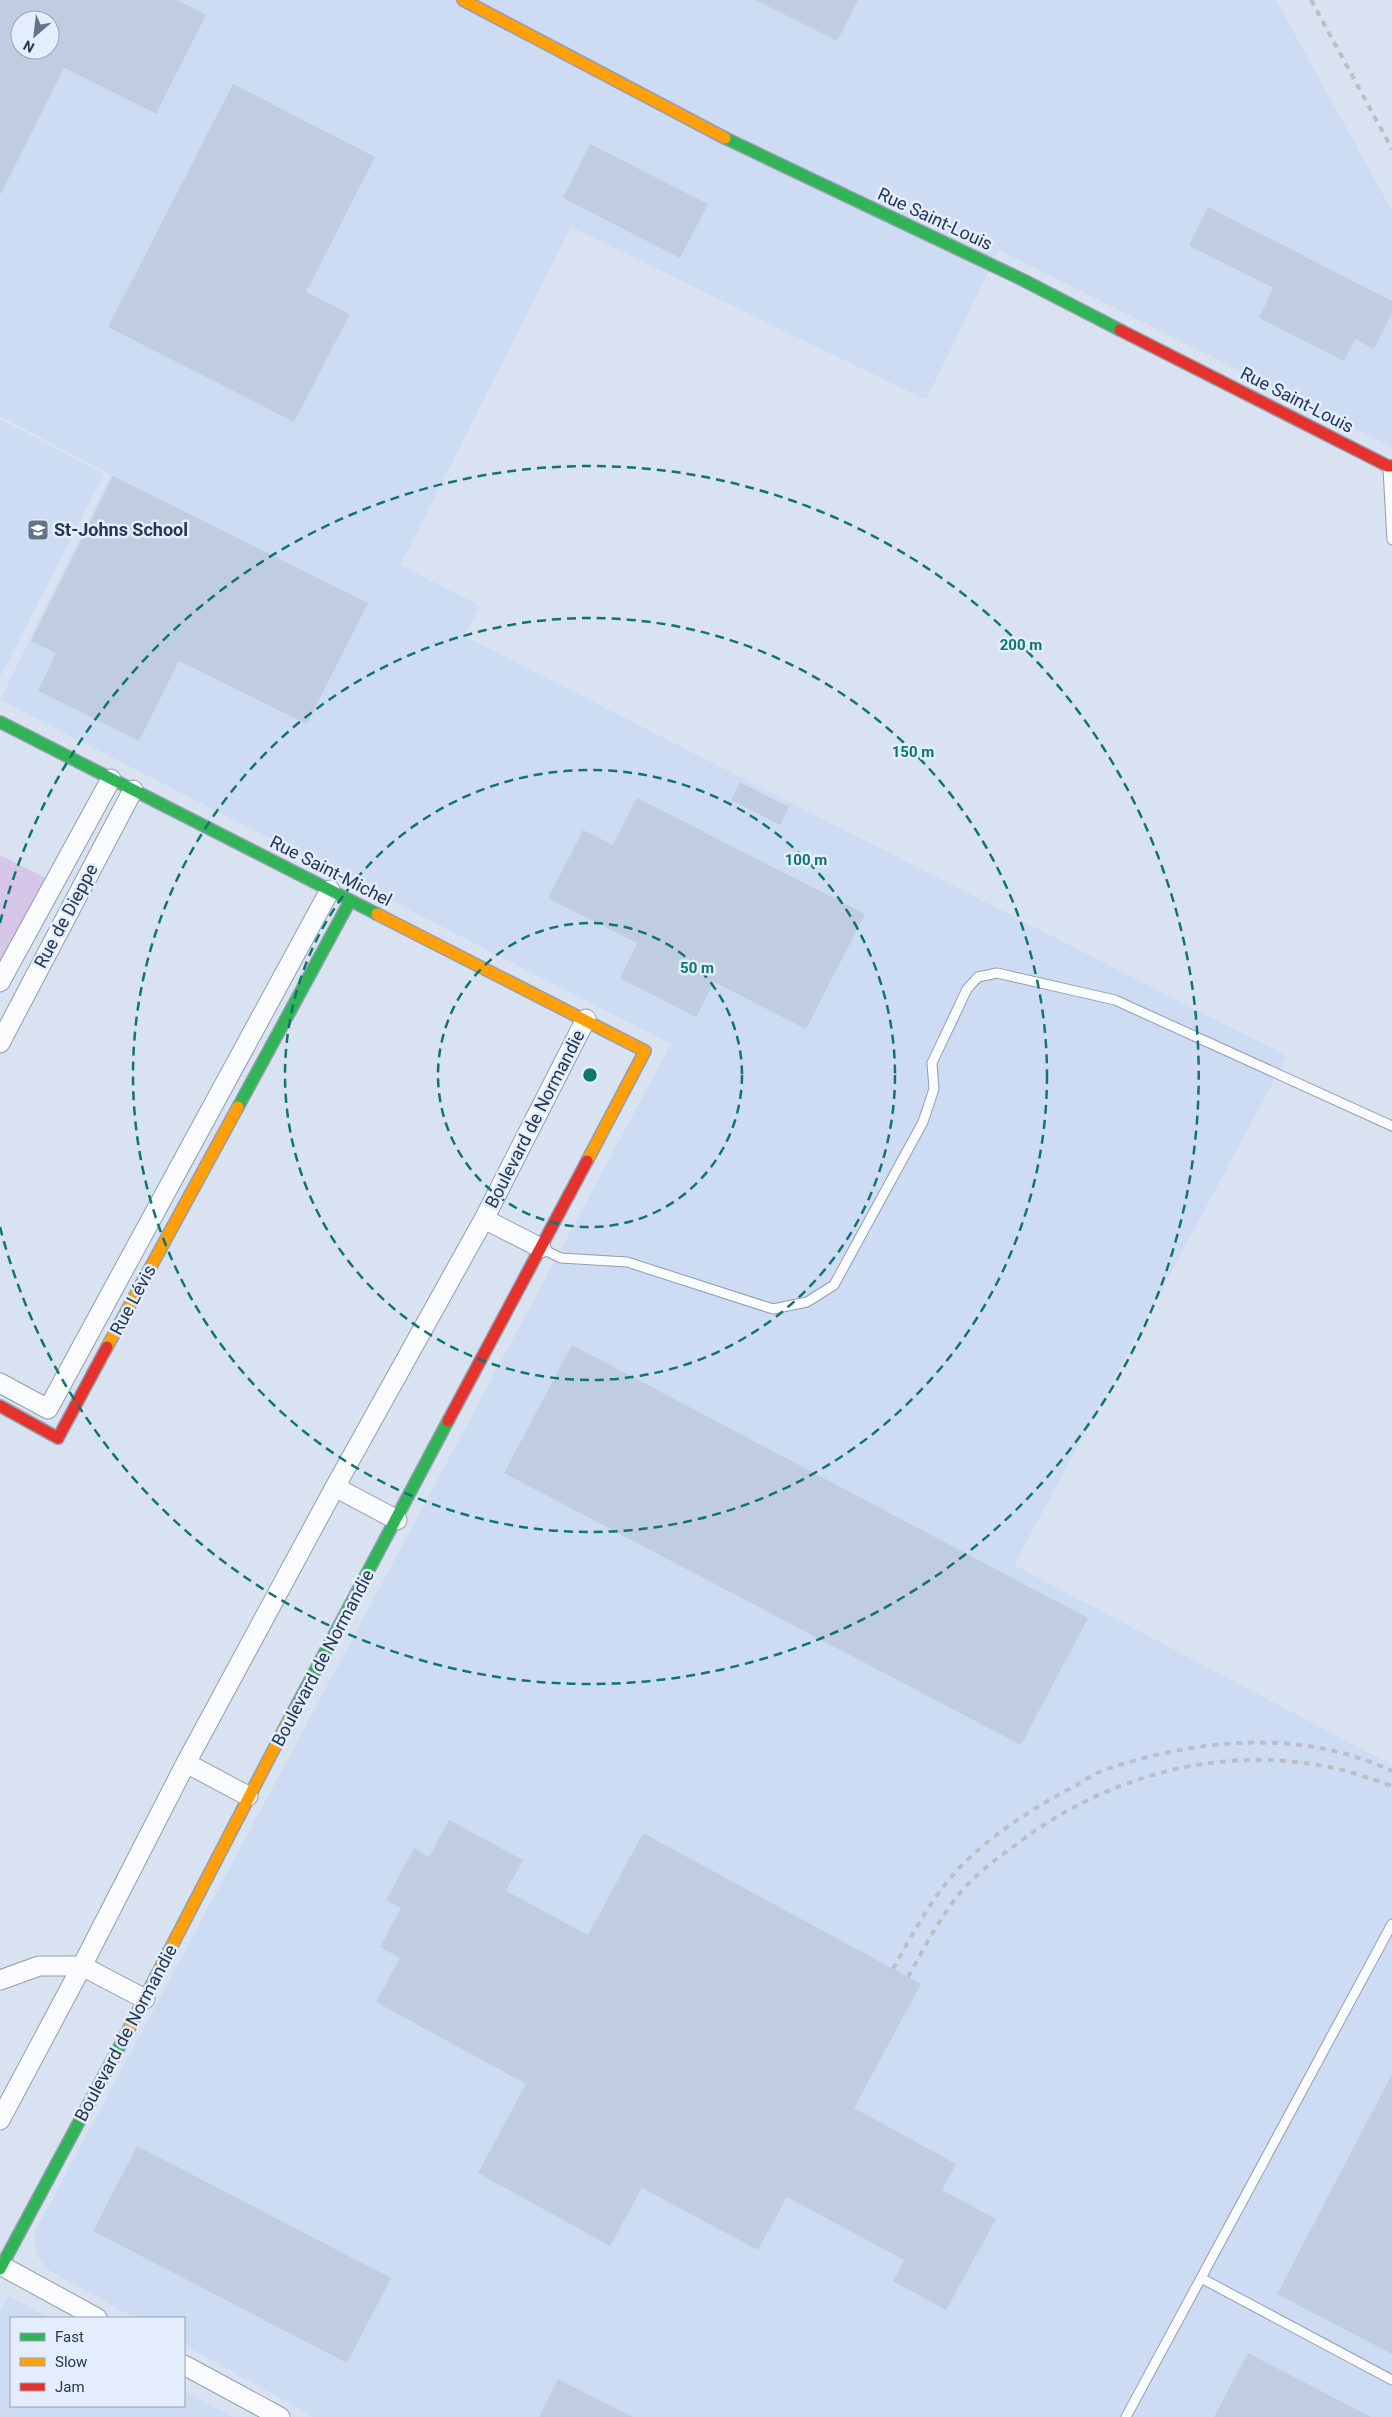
<svg xmlns="http://www.w3.org/2000/svg" width="1392" height="2417" viewBox="0 0 1392 2417" font-family="Roboto,sans-serif">
	<rect width="100%" height="100%" fill="#d8e2f0"/>
	<path fill="#cddcf3" fill-rule="evenodd" d="M0 0H1276L1392 211V447L999 250 926 400 571 227 400 565 480 606 464 636 1287 1056 1014 1565 1392 1765V2417H314L184 2345V2318H135L47 2269 36 2254 34 2233 671 1044 0 700 111 475 0 416ZM20 20H50V50H20Z
		M0 419 104 474 0 677Z
		M8 2296 50 2318H11V2406H184V2391L233 2417H0V2311Z"/>
	<path fill="#d8c6e9" d="M0 855 53 882 0 965Z"/>
	<path fill="#c0cde0" fill-rule="evenodd" d="M0 0H177L206 15 156 114 64 68 0 195ZM20 20H50V50H20Z
		M755 0H858L837 41Z
		M233 84 375 157 306 292 350 314 294 422 108 327Z
		M590 144 708 204 680 258 563 198Z
		M1208 207 1392 301V313L1374 349 1355 339 1344 361 1259 318 1273 288 1189 246Z
		M113 476 368 603 307 724 179 661 139 741 38 691 56 653 31 641Z
		M740 782 789 807 780 825 731 800Z
		M637 798 865 914 806 1029 714 982 696 1017 620 978 637 943 548 898 583 830 613 845Z
		M572 1345 1088 1618 1021 1745 504 1473Z
		M449 1820 523 1860 506 1891 588 1935 643 1833 921 1984 854 2108 956 2164 942 2190 996 2219 946 2310 893 2281 904 2260 787 2197 758 2250 642 2188 610 2246 478 2173 526 2084 376 2002 400 1958 380 1947 401 1908 386 1900 414 1848 429 1857Z
		M1392 2074V2354L1277 2294Z
		M137 2146 391 2278 347 2363 93 2231Z
		M1248 2353 1371 2417H1214Z
		M558 2379 633 2417H539Z"/>
	<g fill="none" stroke-linecap="round" stroke-linejoin="round">
		<g stroke="#929eb0" stroke-width="11">
			<path id="lane" d="M1388 469 1392 540
				M542 1249 561 1258 627 1262 773 1309 807 1302 834 1285 923 1122 934 1089 932 1063 967 989 978 977 997 973 1115 1000 1392 1126
				M1201 2278 1392 2380
				M1126 2417 1392 1924"/>
		</g>
		<g stroke="#929eb0" stroke-width="21">
			<path id="street" d="M0 982 111 779
				M0 1043 133 790
				M484 1219 541 1248
				M0 1383 48 1409 330 890
				M335 1487 397 1520
				M186 1763 248 1796
				M0 1980 39 1966H82L145 1999
				M0 2120 82 1966 186 1763 335 1487 484 1219 586 1019
				M2 2266 97 2318
				M184 2365 280 2417"/>
		</g>
		<g stroke="#929eb0" stroke-width="14">
			<path id="fast" d="M725 138 1023 280 1120 330
				M0 722 377 914
				M238 1107 350 901
				M291 1716 448 1421
				M0 2269 123 2040"/>
		</g>
		<g stroke="#929eb0" stroke-width="14">
			<path id="slow" d="M463 0 725 138
				M377 914 645 1051 587 1161
				M107 1347 238 1107
				M123 2040 291 1716"/>
		</g>
		<g stroke="#929eb0" stroke-width="14">
			<path id="jam" d="M1120 330 1388 466H1392
				M0 1406 58 1438 107 1347
				M448 1421 587 1161"/>
		</g>
		<use href="#lane" stroke="#f9fbfd" stroke-width="9"/>
		<use href="#street" stroke="#f9fbfd" stroke-width="19"/>
		<use href="#fast" stroke="#30b455" stroke-width="11"/>
		<use href="#slow" stroke="#ff9f0a" stroke-width="11"/>
		<use href="#jam" stroke="#e5322d" stroke-width="11"/>
		<path stroke="#bbbec4" stroke-width="4" stroke-dasharray="6 6" stroke-linecap="butt" d="M1311 0 1392 149
			M893 1969C913 1933 933 1895 962 1865 995 1832 1036 1806 1077 1785 1086 1779 1097 1772 1107 1769 1199 1738 1303 1729 1392 1771
			M908 1977C924 1948 939 1919 960 1893 979 1870 1005 1853 1029 1835 1118 1772 1230 1744 1338 1769 1356 1773 1374 1780 1392 1786"/>
	</g>
	<g fill="none" stroke="#0f766e" stroke-width="2.5" stroke-dasharray="9 6">
		<circle cx="590" cy="1075" r="152"/>
		<circle cx="590" cy="1075" r="305"/>
		<circle cx="590" cy="1075" r="457"/>
		<path d="M0 923A609 609 0 1 1 0 1227"/>
	</g>
	<defs>
		<g id="school-square" transform="scale(1.125)"><rect x="-9" y="-9" width="18" height="18" rx="4" fill="#647389" stroke="#e4edfb"/><path d="M0-5L7-2L0 1L-7-2ZM-4 1L0 2.5L4 1V4Q0 6-4 4Z" fill="#fff"/></g>
	</defs>
	<g fill-rule="evenodd">
		<use href="#school-square" x="38" y="530"/>
	</g>
	<g text-anchor="middle" stroke-width="5" stroke-linejoin="round" paint-order="stroke">
		<g font-size="18" fill="#253752" stroke="#e4edfb">
			<text transform="translate(935 219) rotate(25)" y="6">Rue Saint-Louis</text>
			<text transform="translate(1297 400) rotate(27)" y="6">Rue Saint-Louis</text>
			<text transform="translate(331 871) rotate(27)" y="6">Rue Saint-Michel</text>
			<text transform="translate(66 916) rotate(-62)" y="6">Rue de Dieppe</text>
			<text transform="translate(535 1119) rotate(-63)" y="6">Boulevard de Normandie</text>
			<text transform="translate(133 1300) rotate(-62)" y="6">Rue Lévis</text>
			<text transform="translate(323 1658) rotate(-62)" y="6">Boulevard de Normandie</text>
			<text transform="translate(126 2033) rotate(-62)" y="6">Boulevard de Normandie</text>
		</g>
		<g font-size="18" font-weight="bold" fill="#253752" stroke="#e4edfb" text-anchor="start">
			<text x="54" y="536">St-Johns School</text>
		</g>
	</g>
	<circle cx="590" cy="1075" r="8" fill="#0f766e" stroke="#e4edfb" stroke-width="2.5"/>
	<g font-size="15" text-anchor="middle" font-weight="bold" fill="#0f766e" stroke="#e4edfb" stroke-width="5" stroke-linejoin="round" paint-order="stroke">
		<text x="1021" y="650">200 m</text>
		<text x="913" y="757">150 m</text>
		<text x="806" y="865">100 m</text>
		<text x="697" y="973">50 m</text>
	</g>
	<rect x="10" y="2317" width="175" height="90" fill="#e4edfb" stroke="#98a4b7"/>
	<rect x="20" y="2333" width="25" height="8" fill="#30b455" stroke="#98a4b7"/>
	<text x="55" y="2342" font-size="15" fill="#253752">Fast</text>
	<rect x="20" y="2358" width="25" height="8" fill="#ff9f0a" stroke="#98a4b7"/>
	<text x="55" y="2367" font-size="15" fill="#253752">Slow</text>
	<rect x="20" y="2383" width="25" height="8" fill="#e5322d" stroke="#98a4b7"/>
	<text x="55" y="2392" font-size="15" fill="#253752">Jam</text>
	<g transform="translate(35 35) rotate(208)"><circle r="24" fill="#e4edfb" stroke="#98a4b7"/>
	<path d="M0-4L9 19L0 12L-9 19Z" fill="#647389"/>
	<text y="-8" font-size="14" font-weight="bold" text-anchor="middle" fill="#253752">N</text>
	</g>
</svg>
